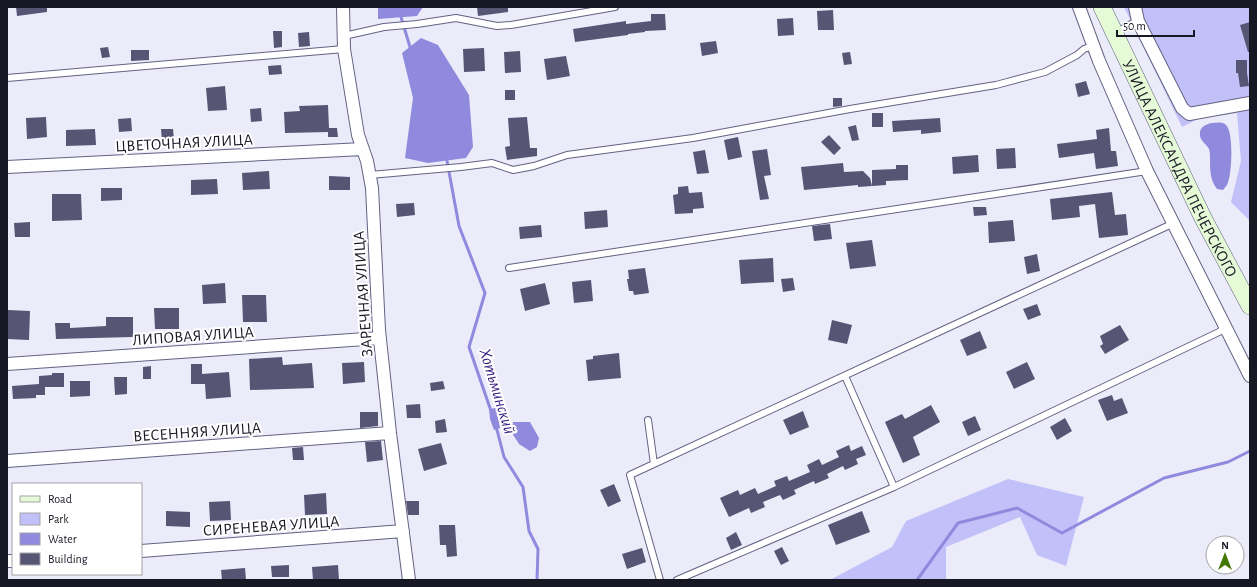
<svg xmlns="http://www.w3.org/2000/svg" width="1257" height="587" viewBox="0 0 1257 587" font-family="'Alegreya Sans',sans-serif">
	<rect width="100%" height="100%" fill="#ebebfa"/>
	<path fill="#c2c0f8" d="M1124 7H1250V221L1231 202 1241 161 1237 113 1200 118 1182 127Z
		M1008 479 1084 497 1066 566 1037 555 1020 517 946 547V580H830L892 547 906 521Z"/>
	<path fill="#908ade" d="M378 7H423L417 16 378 19Z
		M421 38 438 45 469 95 473 147 466 158 428 163 405 158 413 98 402 53Z
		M1211 123C1216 123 1222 121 1226 125 1234 132 1232 176 1227 185 1226 186 1224 189 1223 190L1217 189C1210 180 1210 170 1210 159 1210 156 1210 152 1209 149 1206 143 1199 141 1200 133 1200 127 1205 125 1211 123Z
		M496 408 500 428 494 430 490 419 489 409Z
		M513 422H530L539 438 537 447 530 451 519 444 512 433Z"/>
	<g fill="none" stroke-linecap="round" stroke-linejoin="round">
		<path stroke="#908ade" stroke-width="3" d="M401 17 410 47
			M447 161 459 226 485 293 469 347 491 411
			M496 426 504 457 523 487 529 531 538 549 537 580
			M917 580 958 523 1017 508 1062 533 1164 478 1228 462 1250 451"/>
	</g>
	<path fill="#565574" d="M16 7H47V12L17 16Z
		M477 7H508V12L478 16Z
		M833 10 834 30H818L817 11Z
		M651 14H665L666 30 645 31V32L628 34V35L575 42 573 29 626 21V24L651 21Z
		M793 18 794 35 778 36 777 19Z
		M1250 22V52H1248L1240 25Z
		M273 31H282V47L274 48Z
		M309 32 310 46 299 47 298 33Z
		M716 41 718 53 702 56 700 43Z
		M108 47 110 57 102 58 100 48Z
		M484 48 485 71 464 72 463 49Z
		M131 50H149V60L131 61Z
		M520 51 521 72 505 73 504 52Z
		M850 52 852 64 844 65 842 53Z
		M566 56 570 76 547 80 544 59Z
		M1236 60H1247V73L1249 86 1240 87 1238 73H1236Z
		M281 65 282 74 269 75 268 66Z
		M1086 81 1090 94 1078 97 1075 84Z
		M225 86 227 110 208 111 206 88Z
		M505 90H515V100H505Z
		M833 98H842V106L833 107Z
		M328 105 329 128H337L338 137H328V132L285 133 284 112 300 111 299 106Z
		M261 108 262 121 251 122 250 109Z
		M872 113H883V127H872Z
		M46 117 47 137 27 139 26 118Z
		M527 117 530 148H537V156L507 160 505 147 510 146 508 118Z
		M131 118 132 131 119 132 118 119Z
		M940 118 941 132 921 134V130L893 132 892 121Z
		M856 125 859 140 852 141 848 127Z
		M1109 128 1111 151H1116L1118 166 1096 169 1094 153 1059 158 1057 144 1097 139 1096 130Z
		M95 129 96 145 66 146V130Z
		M161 129H173L174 139 162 140Z
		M829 135 841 148 834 155 821 142Z
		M738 137 742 157 728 160 724 140Z
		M1015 148 1016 168 997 169 996 149Z
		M767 149 771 175 764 176 769 199 760 200 752 151Z
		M705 150 709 173 697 174 693 152Z
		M978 155 979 172 953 174 952 157Z
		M843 163 844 172 863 171 870 178 872 186 858 187V185L804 190 801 167Z
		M896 165H908V180L886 181V185L872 186V170L896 169Z
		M269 171 270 189 243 190 242 173Z
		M329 176 350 177V190H329Z
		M217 179 218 194 191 195V180Z
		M688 186 689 193 702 192 704 208 693 209V213L675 214 673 195 678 194V187Z
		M101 188H122V200L101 201Z
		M1112 192 1115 215 1126 214 1128 235 1099 238 1095 204 1079 206 1080 217 1052 220 1050 199Z
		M52 194H81L82 220 52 221Z
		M414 203 415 215 397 217 396 204Z
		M973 207H986L987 215 974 216Z
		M607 210 608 227 585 229 584 212Z
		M1013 220 1015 241 989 243 988 222Z
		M30 222V237H15L14 223Z
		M830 224 832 239 814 241 812 226Z
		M541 225 542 237 520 239 519 227Z
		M872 240 876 266 850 269 846 243Z
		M1037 254 1040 271 1027 274 1024 257Z
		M773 258 774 282 741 284 739 260Z
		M645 268 649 293 634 295 633 291H629L627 279H629L628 270Z
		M793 278 795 290 783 292 781 279Z
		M591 280 593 301 574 303 572 282Z
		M225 283 226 303 203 304 202 285Z
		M545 283 550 304 525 311 520 289Z
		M242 295H266L267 322H243Z
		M1037 304 1041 315 1028 320 1023 309Z
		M154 308H179V329H155Z
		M8 310 30 311 29 340 7 339Z
		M106 317H133V337L56 339 55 323H70V328L106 326Z
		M832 320 852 325 847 344 828 340Z
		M1120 325 1129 340 1105 354 1100 346 1103 344 1100 336Z
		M980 331 987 348 967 356 960 340Z
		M619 353 621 378 588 381 586 360 593 359V356Z
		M282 357 283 365 312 363 314 388 250 390 249 359Z
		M364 362 365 382 343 384 342 363Z
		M1027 362 1035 379 1014 389 1006 372Z
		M191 364H202V374L229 372 231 397 206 399 205 384H191Z
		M151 366V379H143V367Z
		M52 373H64V387H45V395H36V398L13 399 12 386 39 384V376L52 375Z
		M114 377H127V394L115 395Z
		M70 381H90V396L70 397Z
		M443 381 445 389 431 391 430 383Z
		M1112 395 1114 401 1122 398 1128 413 1107 421 1098 400Z
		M420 404 421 418H407L406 405Z
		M931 405 940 422 913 437 920 455 903 463 885 422 902 414 905 419Z
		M803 411 809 427 790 435 783 420Z
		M360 412H378V426L360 428Z
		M975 416 981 430 968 436 962 422Z
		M1065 418 1072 431 1057 440 1050 427Z
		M445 419 447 432 436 433 435 421Z
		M381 441 383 460 367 462 365 442Z
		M441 443 447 464 424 471 418 449Z
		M849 445 851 451 862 446 866 455 856 459 858 464 845 470 843 466 827 474 829 478 815 484 814 481 794 490 796 494 783 500 780 495 763 502 765 507 751 513 749 508 729 517 720 498 738 490 740 495 755 488 758 494 776 486 774 481 787 476 789 481 810 472 807 465 819 459 822 465 839 457 836 451Z
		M303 447 304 460H293L292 448Z
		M614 484 621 501 608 507 600 490Z
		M326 493 327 514 305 515 304 495Z
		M230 501 231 520 210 521 209 502Z
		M406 501H419V515H408Z
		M166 511 190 512V527L166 526Z
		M862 511 870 532 836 545 828 525Z
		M439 525H455L457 556 447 557 446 545H440Z
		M736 532 742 545 731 550 726 538Z
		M782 547 789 561 781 565 774 551Z
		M642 548 646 562 627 569 622 554Z
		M289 565V577H272L271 566Z
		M338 565 339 580H313L312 567Z
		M245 568 246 580H222L221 570Z"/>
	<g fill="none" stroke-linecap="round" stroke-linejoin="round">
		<g stroke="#636282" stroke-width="8">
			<path id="service" d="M1116 33 1127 26 1138 21
				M344 36 384 27 417 24 456 18 497 26 511 25 615 7
				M7 78 344 49
				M370 175 461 167 492 163 513 170 534 166 567 155 693 138 850 109 996 85 1045 72 1077 55 1084 49 1093 46
				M509 268 1147 171
				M845 376 894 487
				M648 420 654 464
				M660 580 630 475 1174 223
				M677 580 894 487 1219 332 1226 327"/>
		</g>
		<g stroke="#636282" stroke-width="14">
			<path id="minor" d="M343 7 344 49 358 135 367 161 372 188 379 330 390 433 409 580
				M1079 7 1099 61 1147 171 1250 376
				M1135 7 1138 21 1182 108 1189 114 1250 103
				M7 167 363 149
				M7 364 380 338
				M7 461 390 433
				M141 551 403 531
				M7 561H13"/>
		</g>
		<g stroke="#636282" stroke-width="18">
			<g id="secondary">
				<path id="s1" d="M1102 7 1203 218 1250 306"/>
			</g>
		</g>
		<use href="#service" stroke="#fff" stroke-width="6"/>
		<use href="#minor" stroke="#fff" stroke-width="12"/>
		<use href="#secondary" stroke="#e5fad6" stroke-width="17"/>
	</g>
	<g text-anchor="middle" stroke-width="4" stroke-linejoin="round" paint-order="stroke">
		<g font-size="16" fill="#181724" stroke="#fff">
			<text transform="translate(184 142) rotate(-3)" y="6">ЦВЕТОЧНАЯ УЛИЦА</text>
			<text dy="6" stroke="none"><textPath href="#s1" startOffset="179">УЛИЦА АЛЕКСАНДРА ПЕЧЕРСКОГО</textPath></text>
			<text transform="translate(362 294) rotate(-94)" y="6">ЗАРЕЧНАЯ УЛИЦА</text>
			<text transform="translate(193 335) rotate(-4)" y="6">ЛИПОВАЯ УЛИЦА</text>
			<text transform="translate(197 431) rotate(-4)" y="6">ВЕСЕННЯЯ УЛИЦА</text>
			<text transform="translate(271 525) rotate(-4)" y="6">СИРЕНЕВАЯ УЛИЦА</text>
		</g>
		<g font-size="17" font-style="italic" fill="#361f80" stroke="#fff">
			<text transform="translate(498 391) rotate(73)" y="6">Хотьминский</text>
		</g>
	</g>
	<rect width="1257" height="587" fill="none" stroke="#181724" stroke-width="16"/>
	<rect x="12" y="483" width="130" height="92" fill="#ffffff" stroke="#a3a2a7"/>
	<rect x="20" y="496" width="20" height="6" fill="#e5fad6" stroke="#a3a2a7"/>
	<text x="48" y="503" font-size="12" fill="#181724">Road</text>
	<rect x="20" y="513" width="20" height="12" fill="#c2c0f8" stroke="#a3a2a7"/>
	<text x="48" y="523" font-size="12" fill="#181724">Park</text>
	<rect x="20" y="533" width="20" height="12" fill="#908ade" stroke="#a3a2a7"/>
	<text x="48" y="543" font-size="12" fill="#181724">Water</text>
	<rect x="20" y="553" width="20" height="12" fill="#565574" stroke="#a3a2a7"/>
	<text x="48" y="563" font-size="12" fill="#181724">Building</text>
	<g transform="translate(1225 555)"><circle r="19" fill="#ffffff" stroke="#a3a2a7"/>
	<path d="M0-3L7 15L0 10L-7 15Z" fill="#447805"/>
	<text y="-6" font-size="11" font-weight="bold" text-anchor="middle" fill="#181724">N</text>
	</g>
	<path d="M1117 30v6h77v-6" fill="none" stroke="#181724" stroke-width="2"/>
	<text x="1123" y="30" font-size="12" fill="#181724" stroke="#ffffff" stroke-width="3" paint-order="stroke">50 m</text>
</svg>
